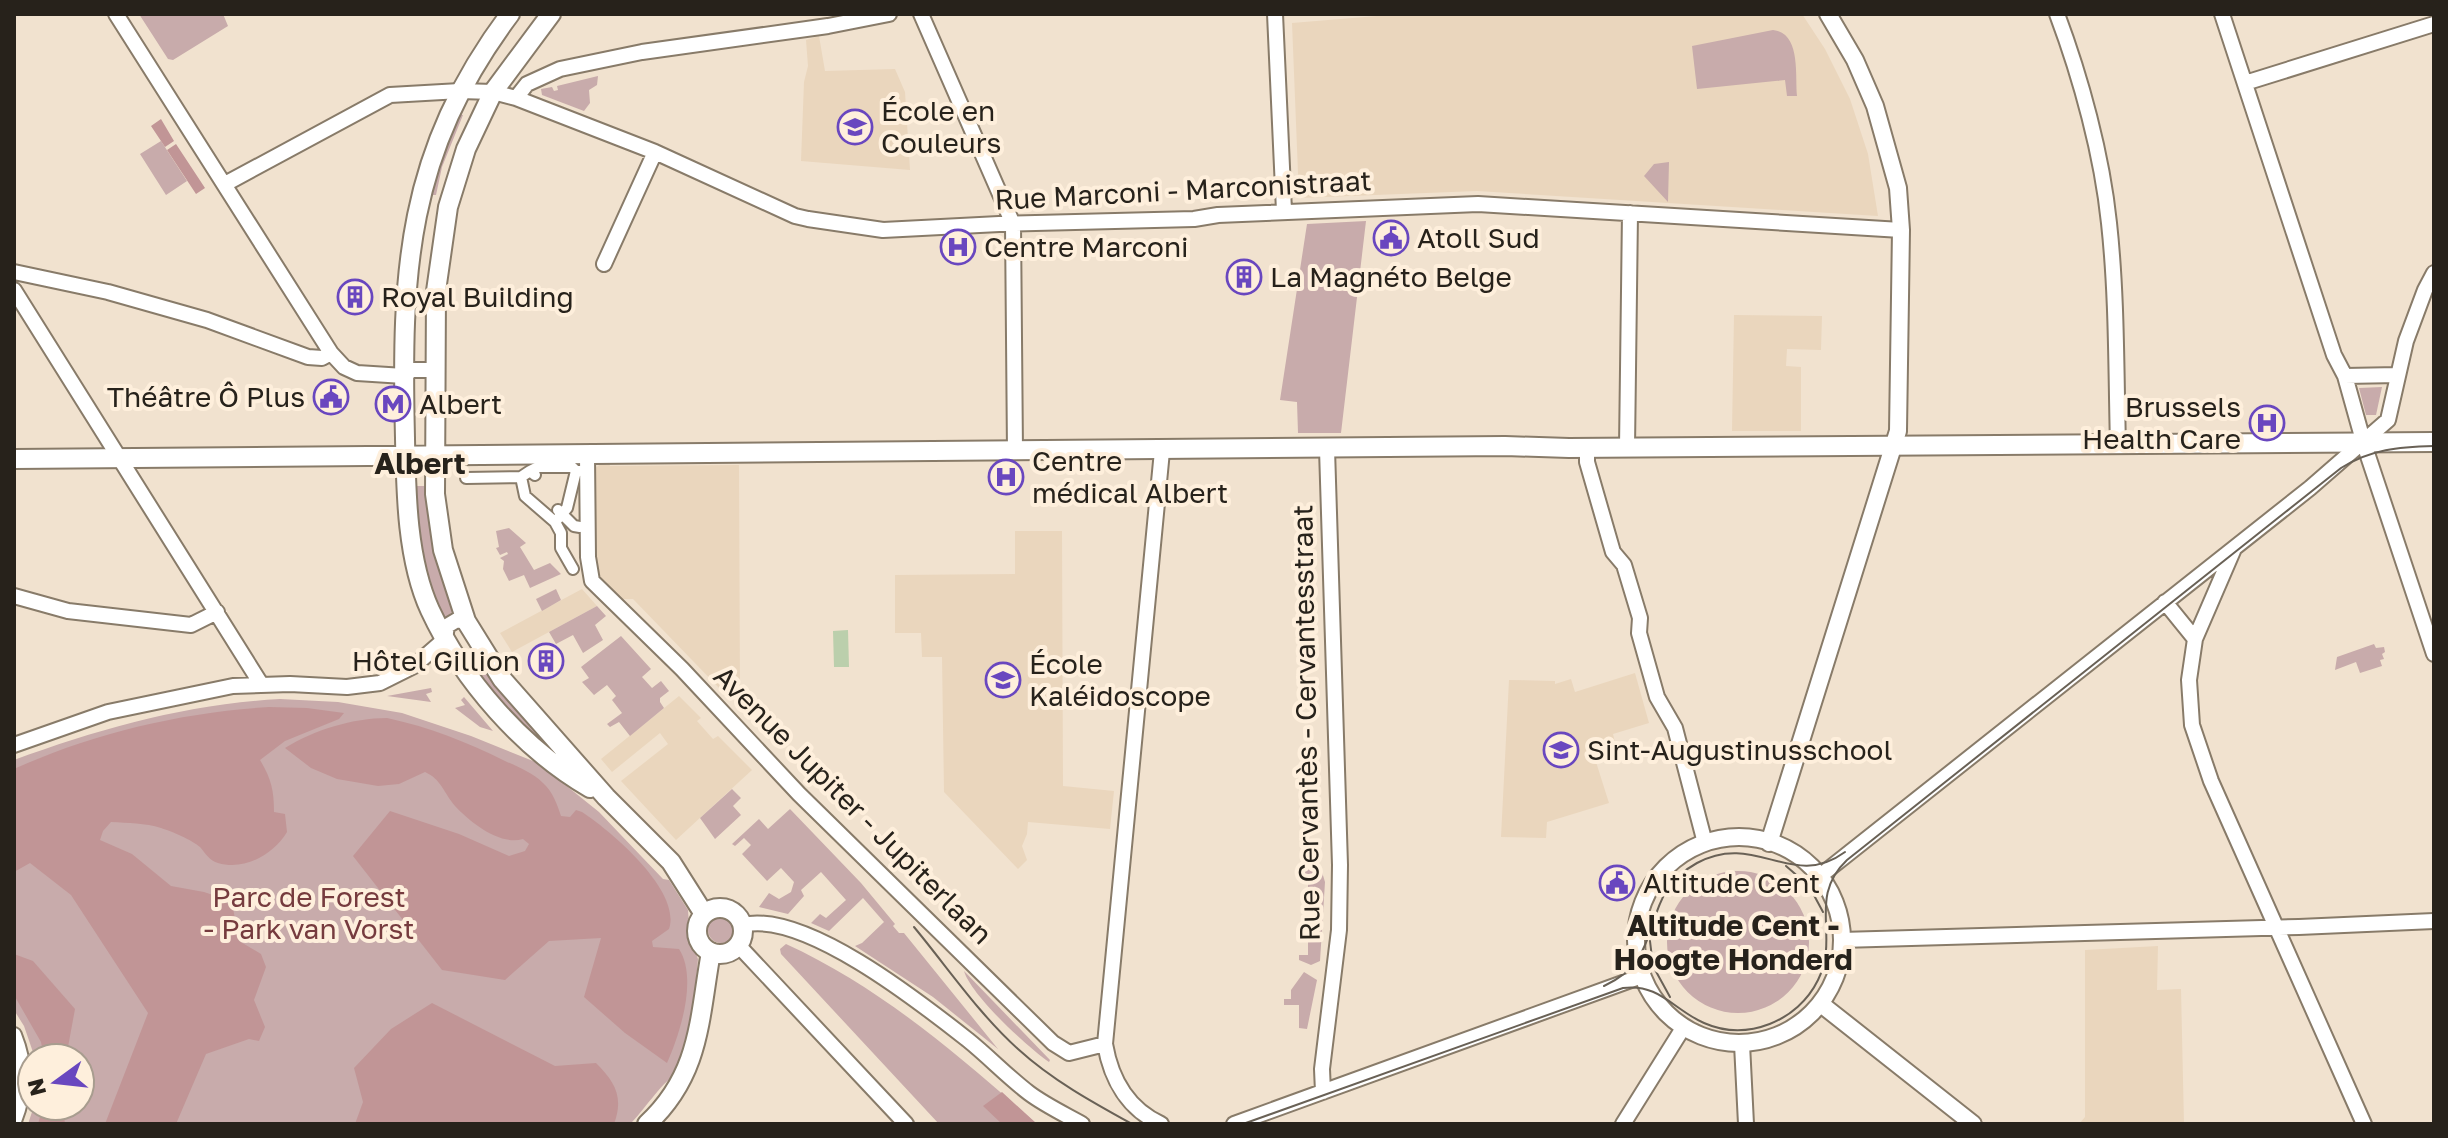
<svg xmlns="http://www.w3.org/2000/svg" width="2448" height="1138" viewBox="0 0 2448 1138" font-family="'Golos Text',sans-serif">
	<rect width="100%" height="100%" fill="#f1e2cf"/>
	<path fill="#ead6bd" d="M1401 14H1802L1825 49 1850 99 1868 154 1878 216 1477 191 1299 198 1292 23Z
		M819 36 825 71 895 69 905 92 910 170 801 161 804 82 808 66 806 40Z
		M1734 315 1822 316 1821 350 1787 349 1786 366 1801 367V431H1732Z
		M609 462 610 466 739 465 740 697 726 683 721 690 633 599H618L599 578 595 566 594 469 602 463Z
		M1015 531H1062L1063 786 1114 791 1110 829 1028 822 1027 834 1022 846 1027 860 1018 869 944 792 942 657H922L921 633H895V575L1015 574Z
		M582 589 597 606 512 652 500 633Z
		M1635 673 1649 723 1613 734 1618 756 1596 762 1609 803 1547 822 1546 838 1501 837 1509 680 1555 681V684L1571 679 1575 692Z
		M679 696 701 718 697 721 713 739 718 736 752 770 676 840 621 781 668 744 660 733 612 772 601 759Z
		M2158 946 2157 990 2181 989 2184 1124H2079L2085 1117V950Z"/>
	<path fill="#c8abab" d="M139 14H223L228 26 173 60 168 59Z
		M1773 30C1801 33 1795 75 1797 96H1787L1785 80 1697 89 1692 46Z
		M598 76 597 85 589 90 590 103 584 111 542 95 541 89 552 87 554 91 558 90 557 86Z
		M456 114 463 115 442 167 436 195H431L434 170Z
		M161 141 187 181 166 195 140 154Z
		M1669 162 1668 202 1644 176 1654 164Z
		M1366 221 1341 433H1298L1297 402 1280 400 1307 224Z
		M2382 387 2376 415H2366L2359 388Z
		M413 486H426L434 551 452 612 445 619 442 618 423 568Z
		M509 528 526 543 520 547 534 570 550 563 561 574 530 588 524 575 509 581 503 569 504 561 500 558 508 554 507 552 500 555 496 548 499 547 496 531Z
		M556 589 561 600 542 611 536 599Z
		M597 606 606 616 595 625 603 640 583 653 573 635 556 644 549 632Z
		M621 636 651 669 642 677 652 688 661 681 669 691 660 698V702L664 708 630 736 619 722 610 727 607 724 622 713 612 700 616 696 607 685 594 695 582 682 589 678 581 667Z
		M2374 644 2376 648 2384 647 2385 652 2382 654 2384 659 2380 660 2382 666 2360 673 2356 662 2335 670 2337 657Z
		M473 663 476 667 482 663 517 710 550 745 543 746 520 726 469 665Z
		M431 688 432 692 426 694 431 702 387 696Z
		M464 697 493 731 480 727 455 708 465 705 461 700Z
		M280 699 338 702 402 713 471 736 538 763 599 812 663 879 669 880 688 910 690 938 698 959 693 1014 684 1052 673 1077C663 1081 642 1113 630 1124H28L34 1106H80V1058H35L24 1026 14 1010V760C101 728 188 704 280 699Z
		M732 789 741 798 733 806 741 815 715 839 700 818Z
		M790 809 861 883 895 924 893 926 899 933H904L998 1049 933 997 855 946 862 943 884 922 863 898 829 931 811 923 820 914 826 918 846 900 821 872 801 890 804 896 788 914 759 907 769 893 779 899 791 892 794 882 781 868 767 881 742 854 751 845 744 838 735 846 732 844 759 819 768 829Z
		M1315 869 1322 872 1325 882 1320 961 1311 965 1299 960V955H1308V880H1298V874L1303 870Z
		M1667 942a71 71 0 1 1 142 0a71 71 0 1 1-142 0Z
		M708 930a13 13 0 1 1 26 0a13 13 0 1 1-26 0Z
		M786 944C882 988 959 1056 1037 1124H939L781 954 780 949Z
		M964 971 1050 1060 1049 1062C1026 1046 971 995 964 971Z
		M1304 972 1317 980 1307 1029 1299 1028V1005H1284V999H1291V990Z"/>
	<path fill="#c19596" d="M161 119 174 141 165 147 151 126Z
		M176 144 205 188 196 194 167 150Z
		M269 707 307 708 344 713 339 719 285 741 260 760C271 778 274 790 274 812L285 814 287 832C274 854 245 871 218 863 210 861 205 853 200 847 192 840 171 831 161 828 145 823 128 823 111 822L103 831 100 840 132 854 171 886 204 892 219 897 233 908 239 941 261 954 266 967 254 1000 265 1027 259 1041 249 1039 206 1054 176 1124H105L148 1013 71 895 30 863 14 872V769C93 733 183 712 269 707Z
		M387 718C429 727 467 742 505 761 518 767 533 773 543 783 553 792 557 804 561 816L570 817 576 810 582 812C611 831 682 891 669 929L652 941 653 947 679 949C698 978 680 1034 667 1063L625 1033 584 997 601 938 549 941 505 980 442 970 353 856 390 811 459 834 509 856 525 851 529 844 523 839C500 846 470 822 455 806 444 793 441 779 425 772L399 784 378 786 337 779 311 768 285 748C314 730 353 718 387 718Z
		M14 954 33 961 75 1009 66 1058H44L41 1042 14 995Z
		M432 1003 555 1066 596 1063C615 1082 624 1097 614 1124H355L363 1102 354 1068 391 1029Z
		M1002 1092 1037 1124H1002L983 1106Z
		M43 1106H63L65 1124H38Z"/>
	<path fill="#bbcfac" d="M848 630 849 667H834L833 631Z"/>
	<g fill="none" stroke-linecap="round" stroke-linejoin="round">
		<g stroke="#887b69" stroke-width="14">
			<path id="pedestrian" d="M530 471 538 467H572L576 471
				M521 477 525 496 555 522 561 533V548L573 569
				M466 478 521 477 530 471 535 475
				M558 510 574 526 580 527
				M555 522 567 508 576 471H580"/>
		</g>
		<g stroke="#887b69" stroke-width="18">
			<path id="minor" d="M116 14 331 353 344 367 357 373 404 376 412 370H435
				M921 14 1013 224 1015 452
				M1275 14 1284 211
				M2057 14C2081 78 2102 155 2109 223 2117 296 2116 371 2118 445
				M2222 14 2334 355 2345 376 2364 444 2434 654
				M2245 83 2434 24
				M516 98 527 84 560 69 642 52 828 26 889 14
				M225 184 390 95 460 91 493 92 516 98 655 152 795 216 808 219 883 230 999 224 1194 219 1218 215 1478 204 1901 230
				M604 264 655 152
				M14 272 108 292 207 320 308 357 322 358 331 353
				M14 290 261 684
				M2345 376 2398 375
				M1587 448V462L1613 552 1624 565 1640 618 1639 633 1657 697 1675 728 1705 843
				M1627 448 1630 213
				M587 456 588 557 592 581 682 669 799 794 1053 1043 1069 1053 1105 1044
				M2233 551 2195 639 2189 680 2192 725 2211 781 2364 1124
				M14 596 68 611 191 625 217 612
				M2165 602 2195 639
				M14 745 108 712 233 686 290 684 347 687 380 683 414 666 445 639 447 626 457 620 466 621
				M1820 876 2310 488 2388 420 2406 341 2425 290 2434 273
				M743 925C804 910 921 1003 968 1040 989 1057 1008 1077 1029 1093 1045 1105 1064 1114 1082 1124
				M1841 940 2299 927 2434 921
				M738 945 906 1124
				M14 1035C26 1065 26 1090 14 1121
				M1742 1044 1746 1124
				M1323 1092 1322 1069 1339 930 1340 865 1327 449
				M1161 1124C1128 1109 1111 1079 1105 1044L1162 451
				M1234 1124 1642 976
				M1623 1124 1683 1028"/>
		</g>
		<g stroke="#887b69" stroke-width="20">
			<path id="tertiary" d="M1636 940a103 103 0 1 1 206 0a103 103 0 1 1-206 0Z
				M1769 843 1898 431 1901 230 1898 188 1875 106 1855 60 1828 14
				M1821 1004 1973 1124"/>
		</g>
		<g stroke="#887b69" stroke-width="22">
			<path id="secondary" d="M510 14C406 153 401 271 405 438 406 493 407 560 430 610 463 681 523 749 590 788
				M551 14 493 92 466 149 448 207 436 291 435 494 443 550 466 621 502 679 606 797 671 862 704 914
				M14 459 1505 446 1569 448 2434 442
				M697 931a23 23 0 1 1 46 0a23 23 0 1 1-46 0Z
				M647 1124C701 1074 699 1018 711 952"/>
		</g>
		<use href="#pedestrian" stroke="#fff" stroke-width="10"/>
		<use href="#minor" stroke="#fff" stroke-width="14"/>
		<use href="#tertiary" stroke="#fff" stroke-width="16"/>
		<use href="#secondary" stroke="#fff" stroke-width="18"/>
		<path stroke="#696156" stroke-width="2" d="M1786 866 1809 886 1823 912
			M914 927C948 968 979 1014 1018 1049 1052 1080 1092 1102 1132 1124
			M1650 941 1653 966 1670 997
			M1604 986C1670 956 1635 897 1697 863 1756 831 1792 891 1845 852
			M1243 1124 1623 988C1659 983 1674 1010 1704 1023 1747 1042 1798 1021 1818 980 1840 936 1807 898 1847 860L2341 468C2371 449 2399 447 2434 446"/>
	</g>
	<defs>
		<g id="school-ring" transform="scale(1.8)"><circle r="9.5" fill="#feefdc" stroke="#6947bf" stroke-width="1.5"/><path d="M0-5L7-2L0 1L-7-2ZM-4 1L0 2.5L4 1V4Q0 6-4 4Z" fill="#6947bf"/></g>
		<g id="civic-ring" transform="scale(1.8)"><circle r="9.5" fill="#feefdc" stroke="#6947bf" stroke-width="1.5"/><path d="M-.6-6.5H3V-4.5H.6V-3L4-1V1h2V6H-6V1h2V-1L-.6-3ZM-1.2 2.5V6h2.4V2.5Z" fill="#6947bf"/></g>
		<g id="hospital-ring" transform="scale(1.8)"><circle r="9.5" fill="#feefdc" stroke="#6947bf" stroke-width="1.5"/><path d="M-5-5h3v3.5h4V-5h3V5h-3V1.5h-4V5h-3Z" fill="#6947bf"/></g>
		<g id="building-ring" transform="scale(1.8)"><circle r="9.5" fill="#feefdc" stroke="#6947bf" stroke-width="1.5"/><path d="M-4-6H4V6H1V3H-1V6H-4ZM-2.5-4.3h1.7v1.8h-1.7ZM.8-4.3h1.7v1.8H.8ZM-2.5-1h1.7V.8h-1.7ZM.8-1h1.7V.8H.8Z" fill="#6947bf"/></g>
		<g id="metro-ring" transform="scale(1.8)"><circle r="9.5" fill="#feefdc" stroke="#6947bf" stroke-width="1.5"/><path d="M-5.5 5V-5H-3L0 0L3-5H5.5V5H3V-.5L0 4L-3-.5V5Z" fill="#6947bf"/></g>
	</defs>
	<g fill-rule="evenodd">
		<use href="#school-ring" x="855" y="127"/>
		<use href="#civic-ring" x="1391" y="238"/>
		<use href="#hospital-ring" x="958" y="247"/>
		<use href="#building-ring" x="1244" y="277"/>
		<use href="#building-ring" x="355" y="297"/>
		<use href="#civic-ring" x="331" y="397"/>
		<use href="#metro-ring" x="393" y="404"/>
		<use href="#hospital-ring" x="2267" y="423"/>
		<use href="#hospital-ring" x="1006" y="477"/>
		<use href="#building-ring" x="546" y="661"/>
		<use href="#school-ring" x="1003" y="680"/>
		<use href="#school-ring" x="1561" y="750"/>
		<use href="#civic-ring" x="1617" y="883"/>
	</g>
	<g text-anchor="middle" stroke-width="8" stroke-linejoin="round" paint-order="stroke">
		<g font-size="28" fill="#27221b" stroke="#feefdc" text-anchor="start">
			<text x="881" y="121">École en<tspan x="881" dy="32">Couleurs</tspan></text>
			<text x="1417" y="248">Atoll Sud</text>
			<text x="984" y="257">Centre Marconi</text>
			<text x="1270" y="287">La Magnéto Belge</text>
			<text x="381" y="307">Royal Building</text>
			<text x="305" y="407" text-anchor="end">Théâtre Ô Plus</text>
			<text x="419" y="414">Albert</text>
			<text x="2241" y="417" text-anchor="end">Brussels<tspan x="2241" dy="32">Health Care</tspan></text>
			<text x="1032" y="471">Centre<tspan x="1032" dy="32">médical Albert</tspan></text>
			<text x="520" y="671" text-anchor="end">Hôtel Gillion</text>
			<text x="1029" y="674">École<tspan x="1029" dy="32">Kaléidoscope</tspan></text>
			<text x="1587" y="760">Sint-Augustinusschool</text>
			<text x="1643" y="893">Altitude Cent</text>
		</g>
		<g font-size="28" fill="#27221b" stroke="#feefdc">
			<text transform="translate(1183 190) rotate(-3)" y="10">Rue Marconi - Marconistraat</text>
			<text transform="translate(1306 723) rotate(-91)" y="10">Rue Cervantès - Cervantesstraat</text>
			<text transform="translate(853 805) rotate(45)" y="10">Avenue Jupiter - Jupiterlaan</text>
		</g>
		<g font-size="28" fill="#763b3e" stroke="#feefdc">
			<text x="309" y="907">Parc de Forest<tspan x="309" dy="32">- Park van Vorst</tspan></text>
		</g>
		<g font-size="30" font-weight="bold" fill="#27221b" stroke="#feefdc">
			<text x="420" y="474">Albert</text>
			<text x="1733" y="936">Altitude Cent -<tspan x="1733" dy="34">Hoogte Honderd</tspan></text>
		</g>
	</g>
	<rect width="2448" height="1138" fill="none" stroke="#27221b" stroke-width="32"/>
	<g transform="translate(56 1082) rotate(255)"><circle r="38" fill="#feefdc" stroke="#a89d8f" stroke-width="2"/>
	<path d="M0-6L14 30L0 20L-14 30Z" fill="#6947bf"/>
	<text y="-12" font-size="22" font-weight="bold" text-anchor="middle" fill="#27221b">N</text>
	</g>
</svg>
